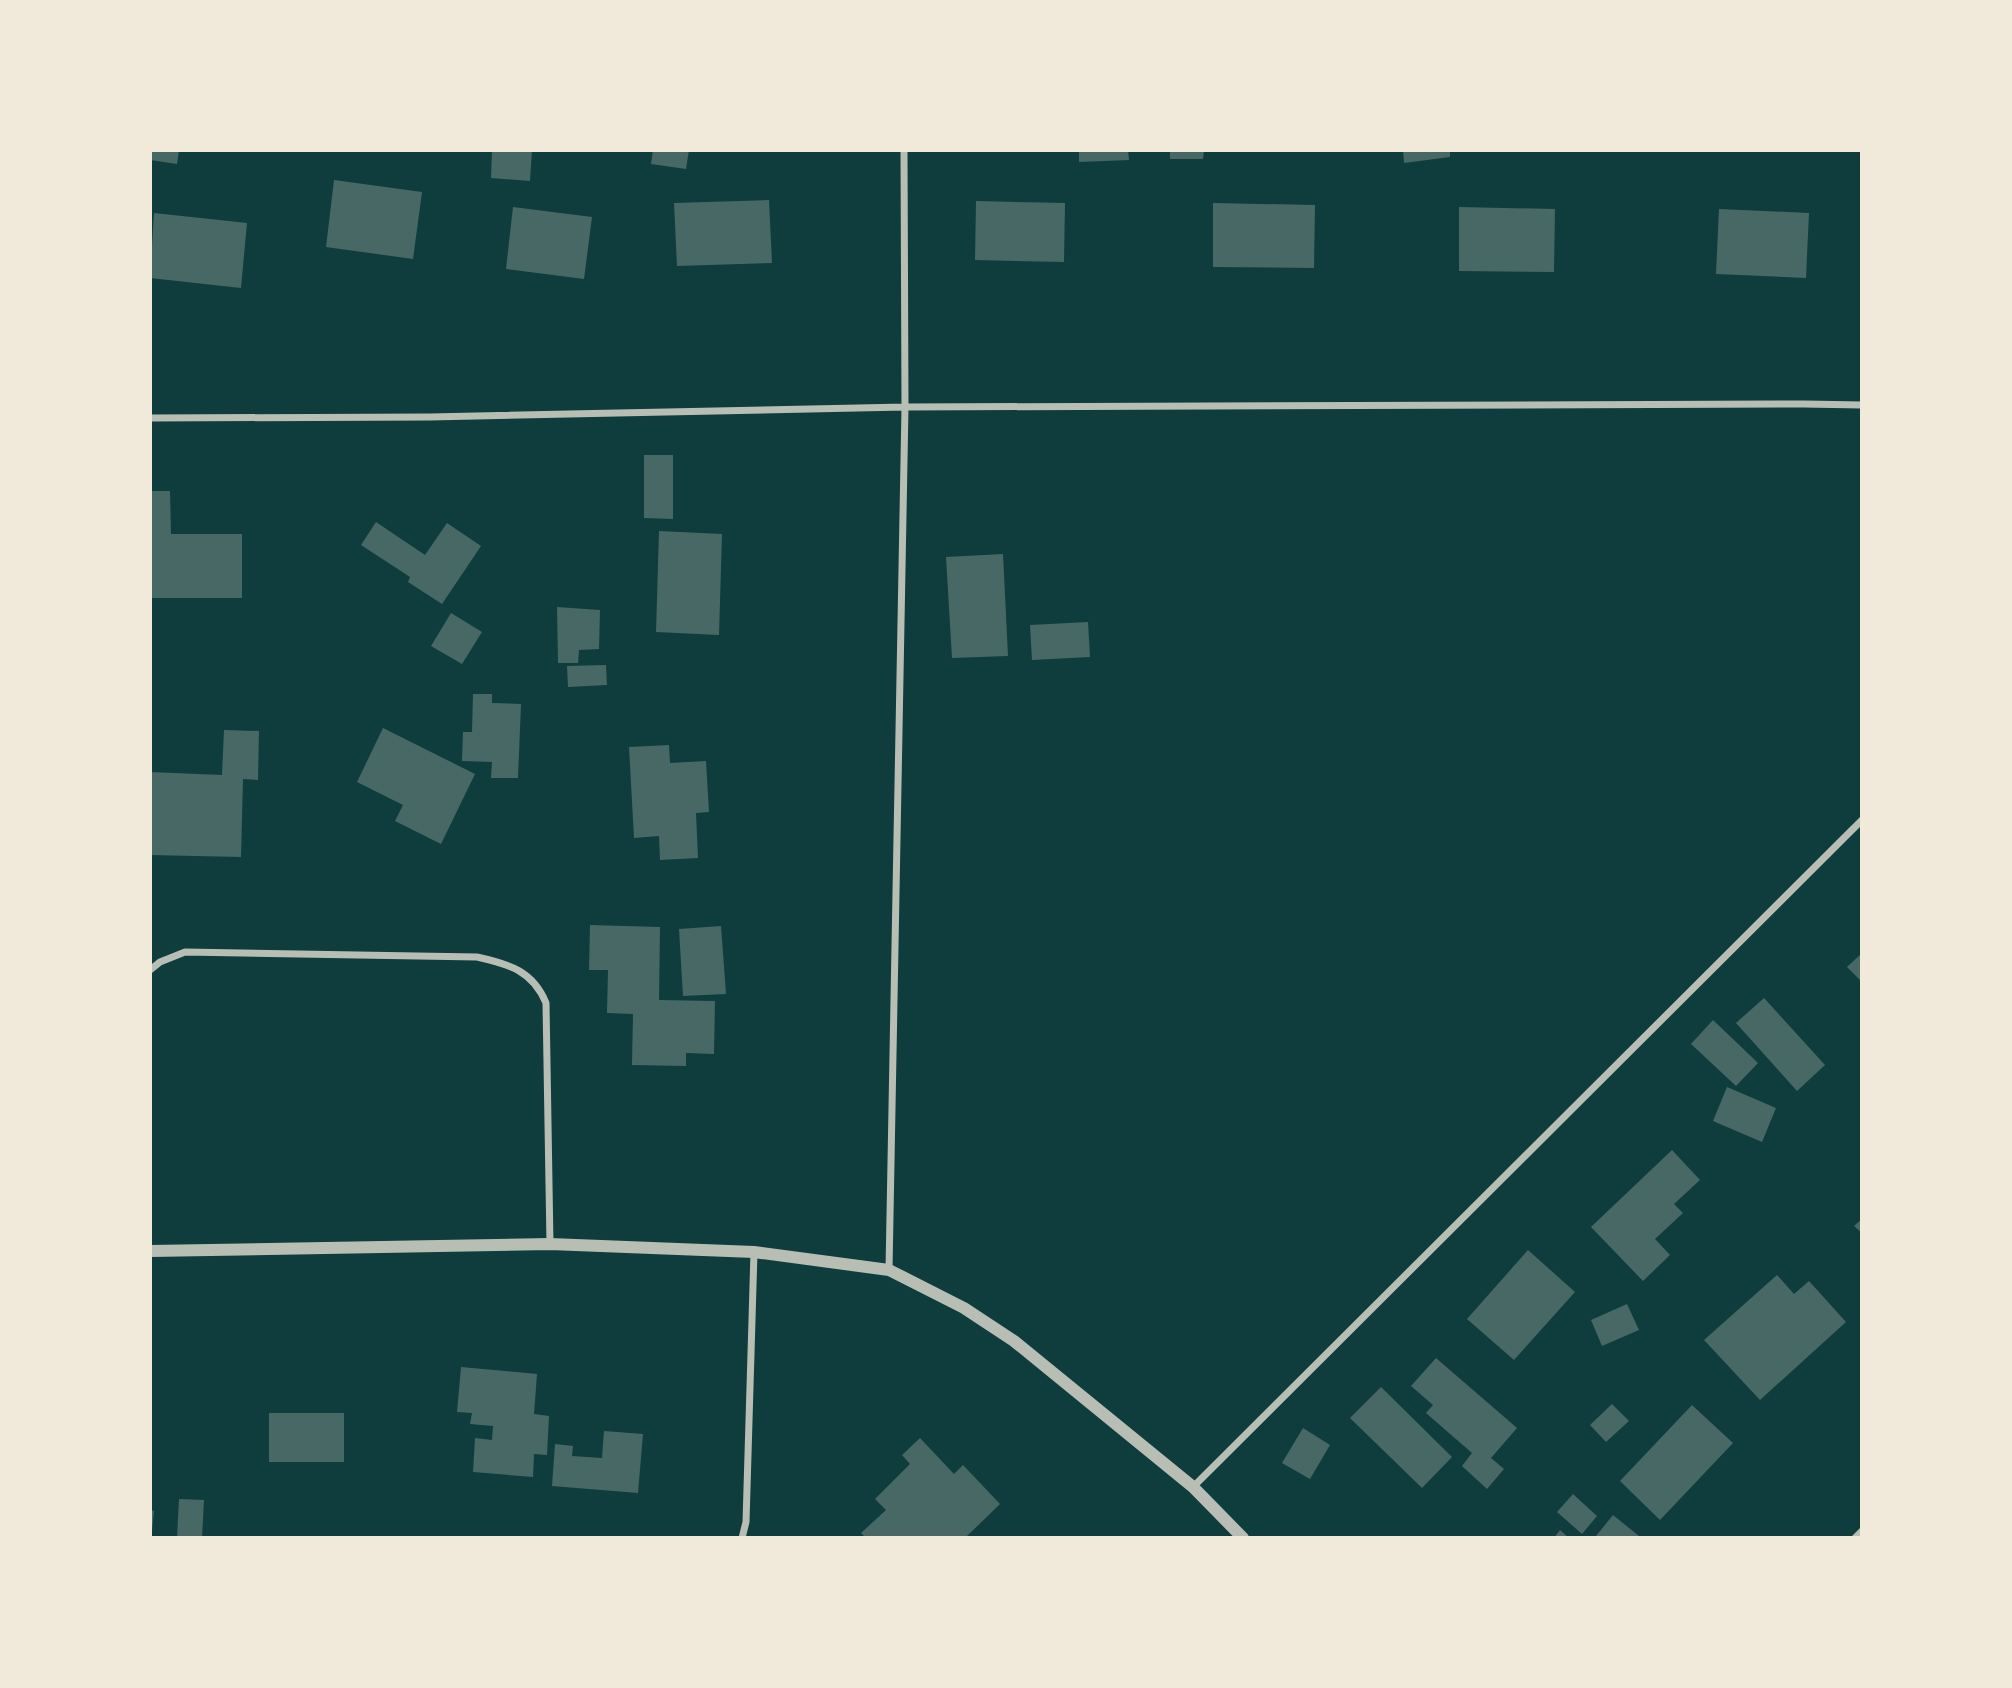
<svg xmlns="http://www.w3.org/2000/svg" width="2012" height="1688" viewBox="0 0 2012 1688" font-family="'Varela Round',sans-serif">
	<rect width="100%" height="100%" fill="#0f3d3e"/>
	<path fill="#486865" d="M150 150H179L177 164 150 160Z
		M492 150H532L530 181 491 178Z
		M653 150H689L686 169 651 164Z
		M1079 150H1128L1129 160 1079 162Z
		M1170 150H1204L1203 159H1170Z
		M1403 150H1450V157L1404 163Z
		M334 180 422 192 413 259 326 247Z
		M769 200 772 263 677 266 674 203Z
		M976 201 1065 203 1064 262 975 260Z
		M1213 203 1315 205 1314 268 1213 267Z
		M513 207 592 217 584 279 506 269Z
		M1459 207 1555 209 1554 272 1459 271Z
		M1719 209 1809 213 1806 278 1716 274Z
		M154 213 247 223 241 288 150 278Z
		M644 455H673V519L644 518Z
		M150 491H170L171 534H242V598H150Z
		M376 522 425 555 447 523 481 546 442 604 408 582 410 577 361 545Z
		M659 531 722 534 719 635 656 632Z
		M1003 554 1008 656 952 658 946 557Z
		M557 607 600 610 599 649 579 650 578 663H558Z
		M451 613 482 632 462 664 431 646Z
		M1088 622 1090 657 1032 660 1030 625Z
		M606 665 607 685 568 687 567 666Z
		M473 694H492V703L521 704 518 778H491L492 762 462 761 463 732H472Z
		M383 728 475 774 441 844 395 821 403 805 357 782Z
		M224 730 259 731 258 780 243 779 241 857 150 855V772L222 775Z
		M669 745 670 763 706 761 709 812 696 813 698 858 660 860 659 836 634 838 629 747Z
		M590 925 660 927 659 1000 715 1001 714 1054 686 1053V1066L632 1065 633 1014 607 1013 608 970H589Z
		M721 926 726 994 683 996 679 929Z
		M1862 953V982L1847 967Z
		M1764 998 1825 1065 1797 1091 1736 1023Z
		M1713 1020 1758 1063 1736 1086 1691 1044Z
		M1727 1087 1776 1108 1762 1142 1713 1121Z
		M1672 1150 1700 1180 1674 1204 1683 1213 1655 1239 1670 1255 1643 1281 1591 1227Z
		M1862 1219V1233L1854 1226Z
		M1528 1250 1575 1292 1514 1360 1467 1319Z
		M1777 1275 1794 1294 1809 1281 1846 1322 1760 1400 1704 1340Z
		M1627 1304 1639 1330 1602 1346 1591 1320Z
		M1436 1358 1517 1428 1491 1458 1504 1469 1487 1489 1462 1466 1472 1453 1426 1413 1433 1405 1411 1386Z
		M461 1367 537 1374 534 1414 549 1416 547 1455 534 1454 533 1477 473 1472 475 1438 492 1440 493 1426 470 1424 472 1413 457 1412Z
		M1381 1387 1452 1457 1422 1488 1350 1418Z
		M1612 1404 1629 1421 1606 1442 1590 1425Z
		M1692 1405 1733 1443 1660 1520 1620 1481Z
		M269 1413H344V1462H269Z
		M1303 1428 1330 1445 1310 1479 1282 1463Z
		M604 1431 643 1434 638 1493 552 1486 555 1444 573 1446 572 1456 602 1458Z
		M920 1438 954 1474 963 1465 1000 1504 965 1538H866L861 1533 886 1510 875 1499 910 1464 902 1455Z
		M1573 1494 1597 1516 1582 1534 1557 1512Z
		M179 1499 204 1500 202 1538H177Z
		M150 1510 154 1511 152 1531H150Z
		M1613 1515 1639 1536 1637 1538 1596 1536Z
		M1560 1530 1569 1538H1554Z"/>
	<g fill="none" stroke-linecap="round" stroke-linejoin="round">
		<path stroke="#b8beb3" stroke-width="7" d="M150 418 430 417 905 407 1804 404 1862 405
			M150 970 160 962 185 952 477 957C509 964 533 971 546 1003L550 1244
			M889 1270 905 407 904 150
			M1193 1487 1862 820
			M742 1538 746 1522 754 1252
			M1855 1538 1862 1531"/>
		<path stroke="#b8beb3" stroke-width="12" d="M150 1251 550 1244 754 1252 889 1270 964 1308 1014 1341 1193 1487 1243 1538"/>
	</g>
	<rect width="2012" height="1688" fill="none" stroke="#f1e9da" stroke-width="304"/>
</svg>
